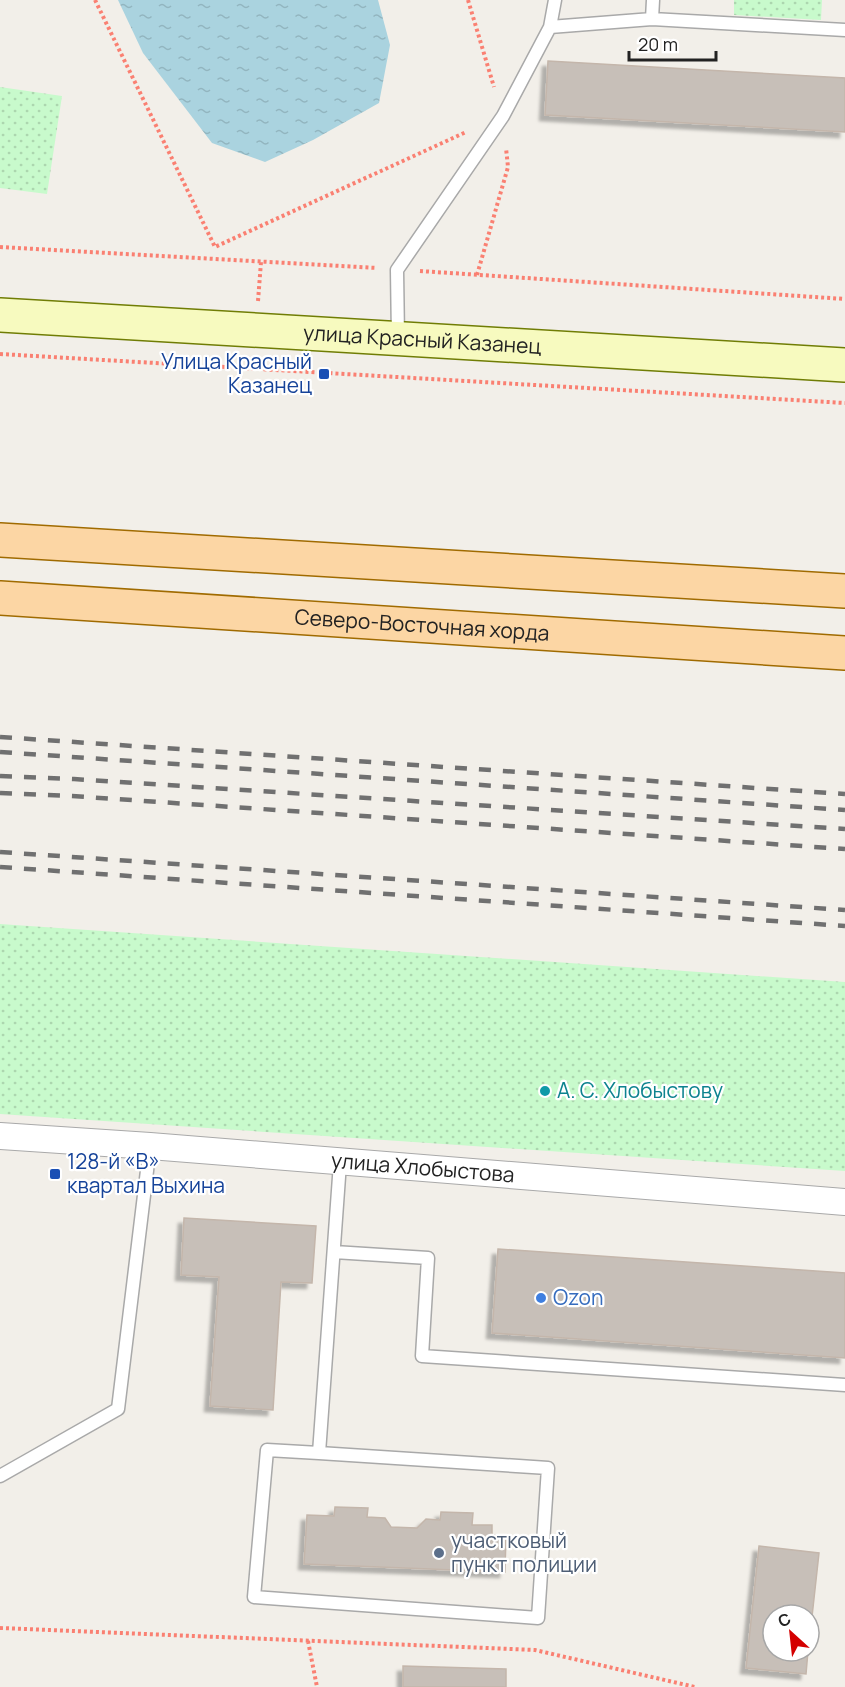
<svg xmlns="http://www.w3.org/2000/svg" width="845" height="1687" viewBox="0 0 845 1687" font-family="Manrope,sans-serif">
	<defs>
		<pattern id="park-dots" width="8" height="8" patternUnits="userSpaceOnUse" patternTransform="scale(1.5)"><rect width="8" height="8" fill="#c8facc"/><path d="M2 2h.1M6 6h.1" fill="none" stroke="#acd6af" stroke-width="1.8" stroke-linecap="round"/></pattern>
		<pattern id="water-ripples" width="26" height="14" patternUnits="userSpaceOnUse" patternTransform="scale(1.5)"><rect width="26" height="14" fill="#aad3df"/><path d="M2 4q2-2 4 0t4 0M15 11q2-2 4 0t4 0" fill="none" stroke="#92b5bf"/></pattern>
		<filter id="shadow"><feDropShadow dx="-5.5" dy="5.5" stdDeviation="1.5" flood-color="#0004"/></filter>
	</defs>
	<rect width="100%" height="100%" fill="#f2efe9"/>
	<path fill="url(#park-dots)" d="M734 0H822L821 20 734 15Z
		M0 87 62 96 47 194 0 188Z
		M0 924 845 982V1171L0 1114Z"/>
	<path fill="url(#water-ripples)" d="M118 0H378L390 45 379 103 313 140 265 162 212 143 143 53Z"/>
	<path fill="#c7bfb8" stroke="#c4b6ab" stroke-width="1.5" filter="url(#shadow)" d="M548 61 845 78V132L545 115Z
		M184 1218 316 1226 312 1283 281 1282 273 1410 210 1406 219 1277 181 1275Z
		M498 1249 845 1273V1358L492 1333Z
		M335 1507 368 1508 367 1517 385 1518 391 1527 417 1528 426 1519 440 1520 441 1512 473 1513 472 1525H492V1535H506L505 1572 304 1564 307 1515 334 1516Z
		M759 1546 819 1553 809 1644V1615H773V1651H808L806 1674 746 1668Z
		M403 1666 506 1669V1687H403Z"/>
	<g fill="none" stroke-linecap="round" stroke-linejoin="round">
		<g stroke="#a9a9a9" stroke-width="15">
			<path id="lane" d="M555 0 550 27 652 19
				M653 0 652 19 845 30
				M398 338 397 270 503 116 550 27
				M334 1252 428 1258 422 1356 845 1385
				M319 1453 267 1450 254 1597 538 1618 548 1468 319 1453 340 1163
				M0 1476 118 1409 150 1146"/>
		</g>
		<g stroke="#a9a9a9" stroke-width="28">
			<g id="street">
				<path id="s1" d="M0 1136 150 1146 845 1202"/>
			</g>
		</g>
		<g stroke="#707d05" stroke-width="36">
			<g id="secondary">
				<path id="s2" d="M0 315 845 365"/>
			</g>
		</g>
		<g stroke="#a06b00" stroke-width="36">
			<g id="primary">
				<path d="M0 540 845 591"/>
				<path id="s3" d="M0 598 845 653"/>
			</g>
		</g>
		<path stroke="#fa8072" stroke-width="4" stroke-dasharray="3 3" stroke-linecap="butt" d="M95 0 215 247 466 132
			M468 0 494 87
			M0 247 377 268
			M420 271 845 299
			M477 275 508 167 506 148
			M258 301 261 262
			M0 354 845 403
			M0 1628 535 1650 695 1687
			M308 1641 317 1687"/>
		<use href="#lane" stroke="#fff" stroke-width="12"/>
		<use href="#street" stroke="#fff" stroke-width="26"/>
		<use href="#secondary" stroke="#f7fabf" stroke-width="33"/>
		<use href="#primary" stroke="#fcd6a4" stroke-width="33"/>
		<path stroke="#707070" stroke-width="4.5" stroke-dasharray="12 12" stroke-linecap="butt" d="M0 737 845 794
			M0 752 845 810
			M0 776 74 779 845 829
			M0 793 72 796 845 849
			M0 852 845 910
			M0 867 845 926"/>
	</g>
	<g fill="#1a4fb4" stroke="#fff" stroke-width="2">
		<rect x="318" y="368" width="12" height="12" rx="3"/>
		<rect x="49" y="1168" width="12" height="12" rx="3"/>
	</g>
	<circle fill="#0f9aa8" stroke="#fff" stroke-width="2" cx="545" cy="1091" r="6"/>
	<circle fill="#3f7fe0" stroke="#fff" stroke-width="2" cx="541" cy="1298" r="6"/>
	<circle fill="#5c6f8a" stroke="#fff" stroke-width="2" cx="439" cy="1553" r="6"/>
	<g text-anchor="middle" stroke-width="4.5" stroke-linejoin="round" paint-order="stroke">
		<g font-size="21" fill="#222" stroke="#fff">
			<text dy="7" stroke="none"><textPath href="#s2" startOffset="423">улица Красный Казанец</textPath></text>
			<text dy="7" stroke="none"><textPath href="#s3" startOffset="423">Северо-Восточная хорда</textPath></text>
			<text dy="7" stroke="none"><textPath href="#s1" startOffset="424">улица Хлобыстова</textPath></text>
		</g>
		<g font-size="21" fill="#164399" stroke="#fff" text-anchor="end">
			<text x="312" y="369">Улица Красный<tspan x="312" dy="24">Казанец</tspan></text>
			<text x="67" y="1169" text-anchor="start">128-й «В»<tspan x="67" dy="24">квартал Выхина</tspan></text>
		</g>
		<g font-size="21" fill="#0d838f" stroke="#fff" text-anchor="start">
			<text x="557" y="1098">А. С. Хлобыстову</text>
		</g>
		<g font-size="21" fill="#366cbe" stroke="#fff" text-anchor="start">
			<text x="553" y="1305">Ozon</text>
		</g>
		<g font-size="21" fill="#4e5e75" stroke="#fff" text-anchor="start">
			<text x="451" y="1548">участковый<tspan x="451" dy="24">пункт полиции</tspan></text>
		</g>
	</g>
	<g transform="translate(791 1633) rotate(333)"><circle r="28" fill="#ffffff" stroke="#a7a7a7" stroke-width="1.5"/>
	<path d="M0-4.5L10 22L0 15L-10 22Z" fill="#d40000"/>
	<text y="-9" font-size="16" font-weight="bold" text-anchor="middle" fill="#222222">С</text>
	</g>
	<path d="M629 51v9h87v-9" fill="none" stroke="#222222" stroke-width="3"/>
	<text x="638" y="51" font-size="18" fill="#222222" stroke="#ffffff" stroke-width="4.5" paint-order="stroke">20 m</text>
</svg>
